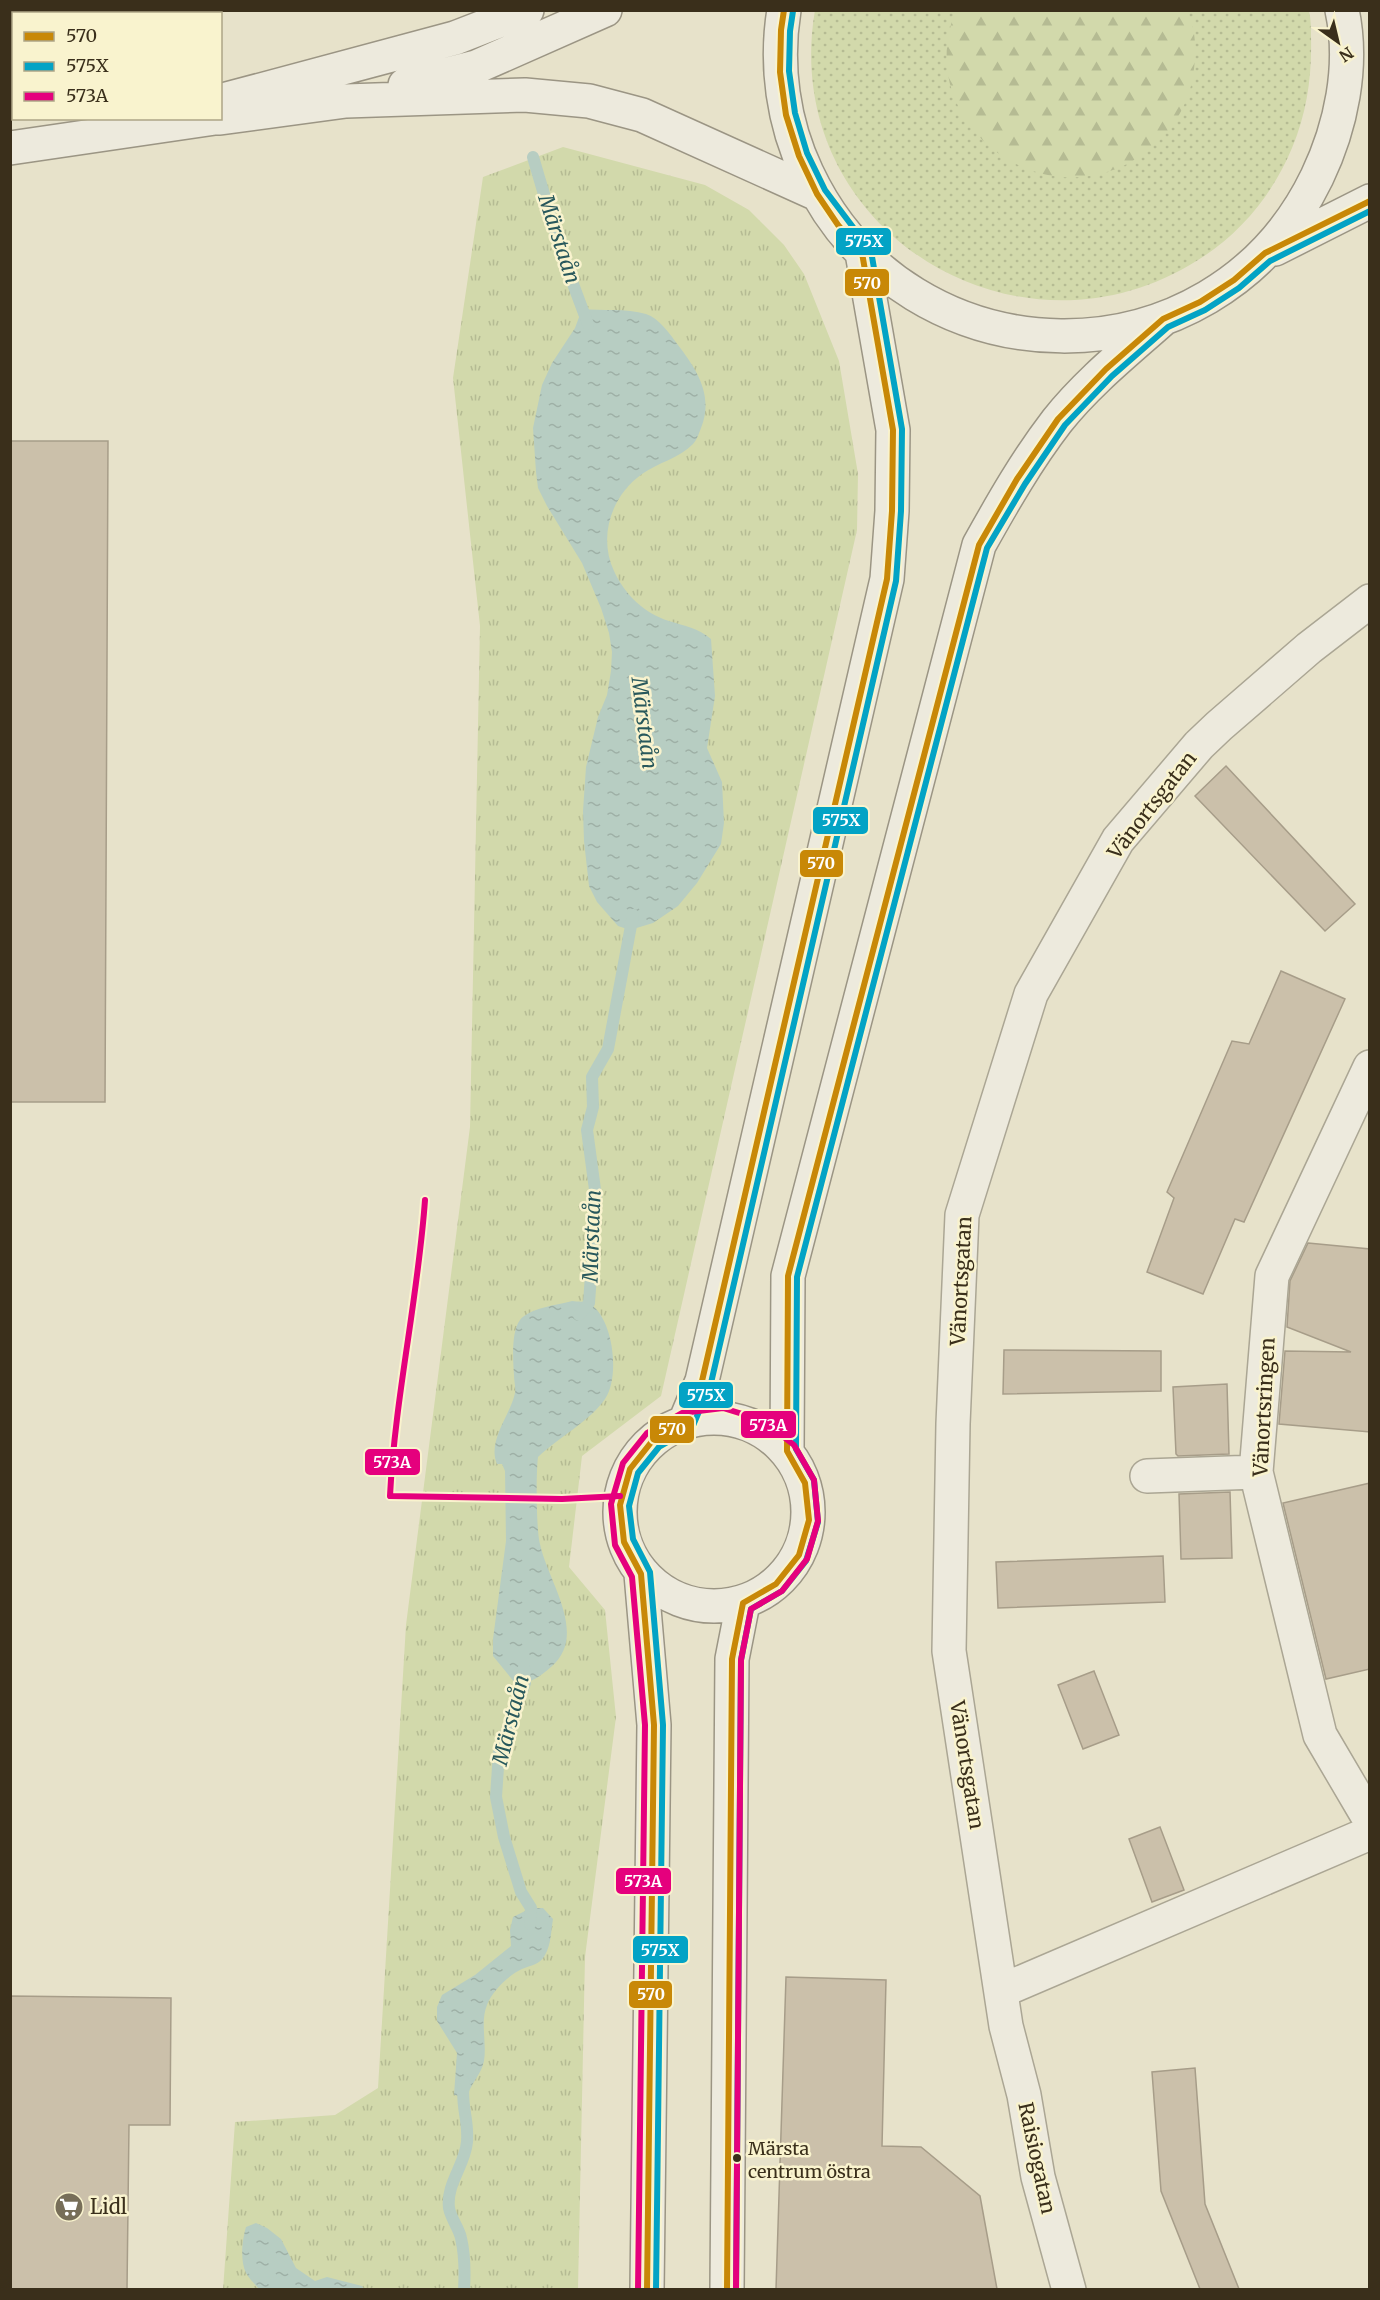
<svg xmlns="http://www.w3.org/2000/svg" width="1380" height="2300" viewBox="0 0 1380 2300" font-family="Merriweather,serif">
	<defs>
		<pattern id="grass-dots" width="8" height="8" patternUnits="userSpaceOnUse" patternTransform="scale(1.5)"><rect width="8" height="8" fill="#d2d9ab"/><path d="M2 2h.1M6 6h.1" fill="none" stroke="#b5bb93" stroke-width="1.8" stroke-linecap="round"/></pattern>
		<pattern id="forest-firs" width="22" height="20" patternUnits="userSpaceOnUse" patternTransform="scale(1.5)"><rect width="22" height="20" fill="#d2d9ab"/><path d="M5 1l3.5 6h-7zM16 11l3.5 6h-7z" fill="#b5bb93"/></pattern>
		<pattern id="park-tufts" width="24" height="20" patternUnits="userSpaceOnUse" patternTransform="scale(1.5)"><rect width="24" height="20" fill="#d2d9ab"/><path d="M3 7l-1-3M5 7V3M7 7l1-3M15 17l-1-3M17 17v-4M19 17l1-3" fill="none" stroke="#b5bb93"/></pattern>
		<pattern id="water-ripples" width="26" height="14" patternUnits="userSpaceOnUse" patternTransform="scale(1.5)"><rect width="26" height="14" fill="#b7cdc2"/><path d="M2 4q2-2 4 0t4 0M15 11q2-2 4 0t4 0" fill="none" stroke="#9eb0a6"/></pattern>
	</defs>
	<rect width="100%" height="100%" fill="#e7e2ca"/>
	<path fill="url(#grass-dots)" d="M815 10 1309 11C1311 19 1311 29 1311 37 1312 76 1307 112 1292 148 1273 194 1240 234 1198 260 1015 376 778 226 815 10Z"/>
	<path fill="url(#forest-firs)" d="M956 10 1187 11C1198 32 1196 60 1192 82 1186 108 1172 130 1152 147 1055 230 908 129 956 10Z"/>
	<path fill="url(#park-tufts)" d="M563 147 705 185 749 210 784 245 804 274 839 361 858 474 857 530 661 1396 582 1456 569 1567 605 1610 616 1717 585 1957 578 2289 223 2290 235 2122 335 2115 378 2088 406 1625 470 1127 480 626 453 378 483 177Z"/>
	<path fill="url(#water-ripples)" d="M582 309C602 311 626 308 646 314 659 318 670 334 678 345 697 370 714 396 701 428 699 433 697 440 693 444 680 458 657 463 642 474 611 496 598 537 614 571 625 595 644 613 669 621 685 626 698 628 711 639L715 696 707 748 722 782 724 823 721 844 697 883 678 906 653 923 630 930 618 926 597 902 589 886 584 841 583 811 586 767 598 717 607 695 611 671 612 652 609 633 601 608 582 563 547 506 538 488 536 472 533 428 542 385 552 363 575 328Z
		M572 1301C578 1302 586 1301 590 1304 614 1319 620 1378 605 1399 590 1421 558 1438 538 1457 536 1472 536 1529 540 1544 548 1582 589 1635 551 1667 539 1677 531 1684 515 1683L493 1656V1639L506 1541 505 1471 502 1464H497C487 1441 510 1416 515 1393 516 1388 514 1381 514 1375 513 1360 511 1332 520 1320 529 1308 558 1305 572 1301Z
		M531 1908H543L553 1919C551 1931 551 1945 545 1955 540 1965 531 1965 522 1969 509 1975 492 1991 487 2005 480 2022 487 2043 484 2061 482 2073 472 2082 468 2094L461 2096 454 2095 457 2053 437 2021V2007L442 1995 475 1975 511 1946 510 1930 513 1917Z
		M256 2223 267 2228 281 2239 296 2268 315 2281 327 2277 362 2286 364 2289H259C255 2284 249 2279 246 2273 240 2261 242 2240 246 2227Z"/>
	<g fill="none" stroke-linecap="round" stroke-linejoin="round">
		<path stroke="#b7cdc2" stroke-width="12" d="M533 157 561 252 588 324
			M579 1315 589 1303 592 1261 596 1197 587 1130 593 1107 592 1077 608 1049 633 915
			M524 1667 525 1683 499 1752 496 1797 504 1837 521 1892 531 1908 530 1924
			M464 2290C465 2273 465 2255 461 2238 459 2228 451 2219 449 2208 446 2184 465 2165 467 2142 469 2120 460 2103 464 2082"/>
	</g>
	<path fill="#cbc0aa" stroke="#a79d89" stroke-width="1.5" d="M10 441H108L105 1102H10Z
		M1226 766 1355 904 1325 931 1195 796Z
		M1281 971 1345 999 1244 1222 1235 1219 1203 1294 1147 1272 1174 1198 1167 1192 1232 1041 1249 1044Z
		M1308 1243 1370 1249V1432L1279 1424 1285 1351 1351 1352 1287 1327 1290 1281Z
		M1004 1350 1161 1351V1391L1003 1394Z
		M1227 1384 1229 1454 1178 1456 1176 1454 1173 1387Z
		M1370 1483V1669L1326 1679 1283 1503Z
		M1230 1492 1232 1558 1181 1559 1179 1494Z
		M1163 1556 1165 1602 998 1608 996 1562Z
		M1094 1671 1119 1735 1083 1749 1058 1685Z
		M1160 1827 1184 1890 1152 1902 1129 1839Z
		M786 1977 886 1980 882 2146 921 2147 980 2196 997 2289H776Z
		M10 1996 171 1998 170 2125H129L127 2289H10Z
		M1195 2068 1205 2204 1239 2289H1200L1161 2191 1152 2072Z"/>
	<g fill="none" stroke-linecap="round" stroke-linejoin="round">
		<g stroke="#aba694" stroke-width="36">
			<path id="street" d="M1370 1067 1272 1276 1256 1472 1320 1735 1370 1820
				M1147 1476 1256 1472
				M1001 1991 1370 1833
				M1069 2290 1038 2177 1024 2095 1006 2026 949 1651 953 1424 962 1215 1031 994 1118 840 1199 745 1219 726 1309 648 1370 601"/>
		</g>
		<g stroke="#9b9584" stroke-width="36">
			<path id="secondary" d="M784 10C775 65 783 123 807 173 908 387 1213 392 1317 177 1341 127 1354 66 1342 10
				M405 85 476 67 605 10
				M227 99 455 38 527 10
				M220 118 346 101 525 95 589 101 642 115 817 194
				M10 148 215 118
				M1275 249 1370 201
				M620 1512a94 94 0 1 1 188 0a94 94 0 1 1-188 0Z
				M685 1422 702 1381 887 579 892 511 893 430 862 253
				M787 1451 788 1276 979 545C1003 502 1027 460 1057 421 1087 383 1127 351 1163 319
				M641 1574 654 1725 647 2290
				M727 2290 732 1659 743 1603"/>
		</g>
		<use href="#street" stroke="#edeadd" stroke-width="33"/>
		<use href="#secondary" stroke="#edeadd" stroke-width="33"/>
		<g stroke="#f9f3ce" stroke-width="10">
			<path id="bus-1" d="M647 2290 654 1725 641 1574 624 1542 620 1505 630 1469 653 1440 685 1422 702 1381 887 579 892 511 893 430 862 253 838 225 817 194 799 156 786 115 780 72 781 30 784 10
				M727 2290 732 1659 743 1603 776 1584 799 1555 809 1520 805 1483 787 1451 788 1276 979 545 1017 479 1058 419 1106 369 1163 319 1200 302 1234 280 1265 253 1370 201"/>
		</g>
		<g stroke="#f9f3ce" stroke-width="10">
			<path id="bus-2" d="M656 2290 663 1725 650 1572 633 1539 629 1506 638 1473 659 1447 692 1428 711 1383 896 581 901 511 902 429 871 251 825 190 807 153 795 113 789 71 790 31 793 11
				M736 2290 741 1660 751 1609 782 1591 806 1561 818 1522 814 1480 796 1449 797 1277 987 548 1025 484 1065 425 1112 376 1168 327 1205 310 1239 288 1270 261 1370 211"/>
		</g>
		<g stroke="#f9f3ce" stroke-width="10">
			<path id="bus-3" d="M425 1200C418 1299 395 1397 390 1496L562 1499 620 1496
				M638 2290 645 1725 632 1577 615 1545 611 1504 623 1463 647 1433 682 1413 723 1408 762 1420 794 1445 814 1480 818 1521 807 1559 782 1591 751 1609 741 1660 736 2290"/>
		</g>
		<use href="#bus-1" stroke="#c88807" stroke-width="6"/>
		<use href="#bus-2" stroke="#03a3c5" stroke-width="6"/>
		<use href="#bus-3" stroke="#e5007d" stroke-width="6"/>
	</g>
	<defs>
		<g id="supermarket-disc" transform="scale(1.5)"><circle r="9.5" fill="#776e58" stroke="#f9f3ce"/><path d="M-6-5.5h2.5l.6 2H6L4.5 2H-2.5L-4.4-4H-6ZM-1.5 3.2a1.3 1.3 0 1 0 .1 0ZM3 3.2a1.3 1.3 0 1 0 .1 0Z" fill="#fff"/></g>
	</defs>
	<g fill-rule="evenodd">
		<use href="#supermarket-disc" x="69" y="2207"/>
	</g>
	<circle fill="#3a2f1b" stroke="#f9f3ce" stroke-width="2" cx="737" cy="2158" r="5"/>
	<g text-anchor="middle" stroke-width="5" stroke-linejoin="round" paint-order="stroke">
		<g font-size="18" fill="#3a2f1b" stroke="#f9f3ce" text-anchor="start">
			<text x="748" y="2155">Märsta<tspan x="748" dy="23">centrum östra</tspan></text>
		</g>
		<g font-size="20" fill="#3a2f1b" stroke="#f9f3ce">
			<text transform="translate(1152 805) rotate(-52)" y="7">Vänortsgatan</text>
			<text transform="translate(961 1281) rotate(-87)" y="7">Vänortsgatan</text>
			<text transform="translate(1264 1407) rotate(-87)" y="7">Vänortsringen</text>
			<text transform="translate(967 1765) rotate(81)" y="7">Vänortsgatan</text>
			<text transform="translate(1037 2158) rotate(78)" y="7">Raisiogatan</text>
		</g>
		<g font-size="20" fill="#3a2f1b" stroke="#f9f3ce" text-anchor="start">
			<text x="90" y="2214">Lidl</text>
		</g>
		<g font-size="21" font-style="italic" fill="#28585c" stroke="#f9f3ce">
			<text transform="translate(559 239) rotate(72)" y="7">Märstaån</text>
			<text transform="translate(644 723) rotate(83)" y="7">Märstaån</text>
			<text transform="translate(592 1236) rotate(-88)" y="7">Märstaån</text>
			<text transform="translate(511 1720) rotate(-76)" y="7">Märstaån</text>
		</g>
	</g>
	<g stroke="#f9f3ce" stroke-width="2">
		<rect x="835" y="227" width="57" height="29" rx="6" fill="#03a3c5"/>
		<rect x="844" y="268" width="46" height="29" rx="6" fill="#c88807"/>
		<rect x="812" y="806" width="57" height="29" rx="6" fill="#03a3c5"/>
		<rect x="799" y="849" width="45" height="29" rx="6" fill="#c88807"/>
		<rect x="678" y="1381" width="56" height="28" rx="6" fill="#03a3c5"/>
		<rect x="740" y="1410" width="57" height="29" rx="6" fill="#e5007d"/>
		<rect x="649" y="1415" width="46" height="29" rx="6" fill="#c88807"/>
		<rect x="364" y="1448" width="57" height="28" rx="6" fill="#e5007d"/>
		<rect x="615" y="1867" width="57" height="28" rx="6" fill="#e5007d"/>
		<rect x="632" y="1935" width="57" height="29" rx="6" fill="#03a3c5"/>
		<rect x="628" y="1980" width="45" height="29" rx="6" fill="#c88807"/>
	</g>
	<g font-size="16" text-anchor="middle" font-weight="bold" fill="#fff">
		<text x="864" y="247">575X</text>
		<text x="867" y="289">570</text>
		<text x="841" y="826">575X</text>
		<text x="821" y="869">570</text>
		<text x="706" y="1401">575X</text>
		<text x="768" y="1431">573A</text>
		<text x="672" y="1435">570</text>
		<text x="392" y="1468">573A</text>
		<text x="643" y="1887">573A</text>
		<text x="660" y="1956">575X</text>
		<text x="651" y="2000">570</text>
	</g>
	<rect width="1380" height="2300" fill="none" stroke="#3a2f1b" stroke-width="24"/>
	<rect x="12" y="12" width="210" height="108" fill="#f9f3ce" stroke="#ada586" stroke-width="1.5"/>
	<rect x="24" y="32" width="30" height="9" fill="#c88807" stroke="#ada586" stroke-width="1.5"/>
	<text x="66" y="42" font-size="18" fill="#3a2f1b">570</text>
	<rect x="24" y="62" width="30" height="9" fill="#03a3c5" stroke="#ada586" stroke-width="1.5"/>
	<text x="66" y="72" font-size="18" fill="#3a2f1b">575X</text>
	<rect x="24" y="92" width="30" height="9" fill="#e5007d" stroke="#ada586" stroke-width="1.5"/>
	<text x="66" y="102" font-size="18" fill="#3a2f1b">573A</text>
	<g transform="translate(1338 42) rotate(146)" stroke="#f9f3ce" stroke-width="4.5" paint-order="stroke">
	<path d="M0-4.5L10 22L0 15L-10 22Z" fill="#3a2f1b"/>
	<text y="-9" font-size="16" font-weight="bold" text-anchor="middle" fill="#3a2f1b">N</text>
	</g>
</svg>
